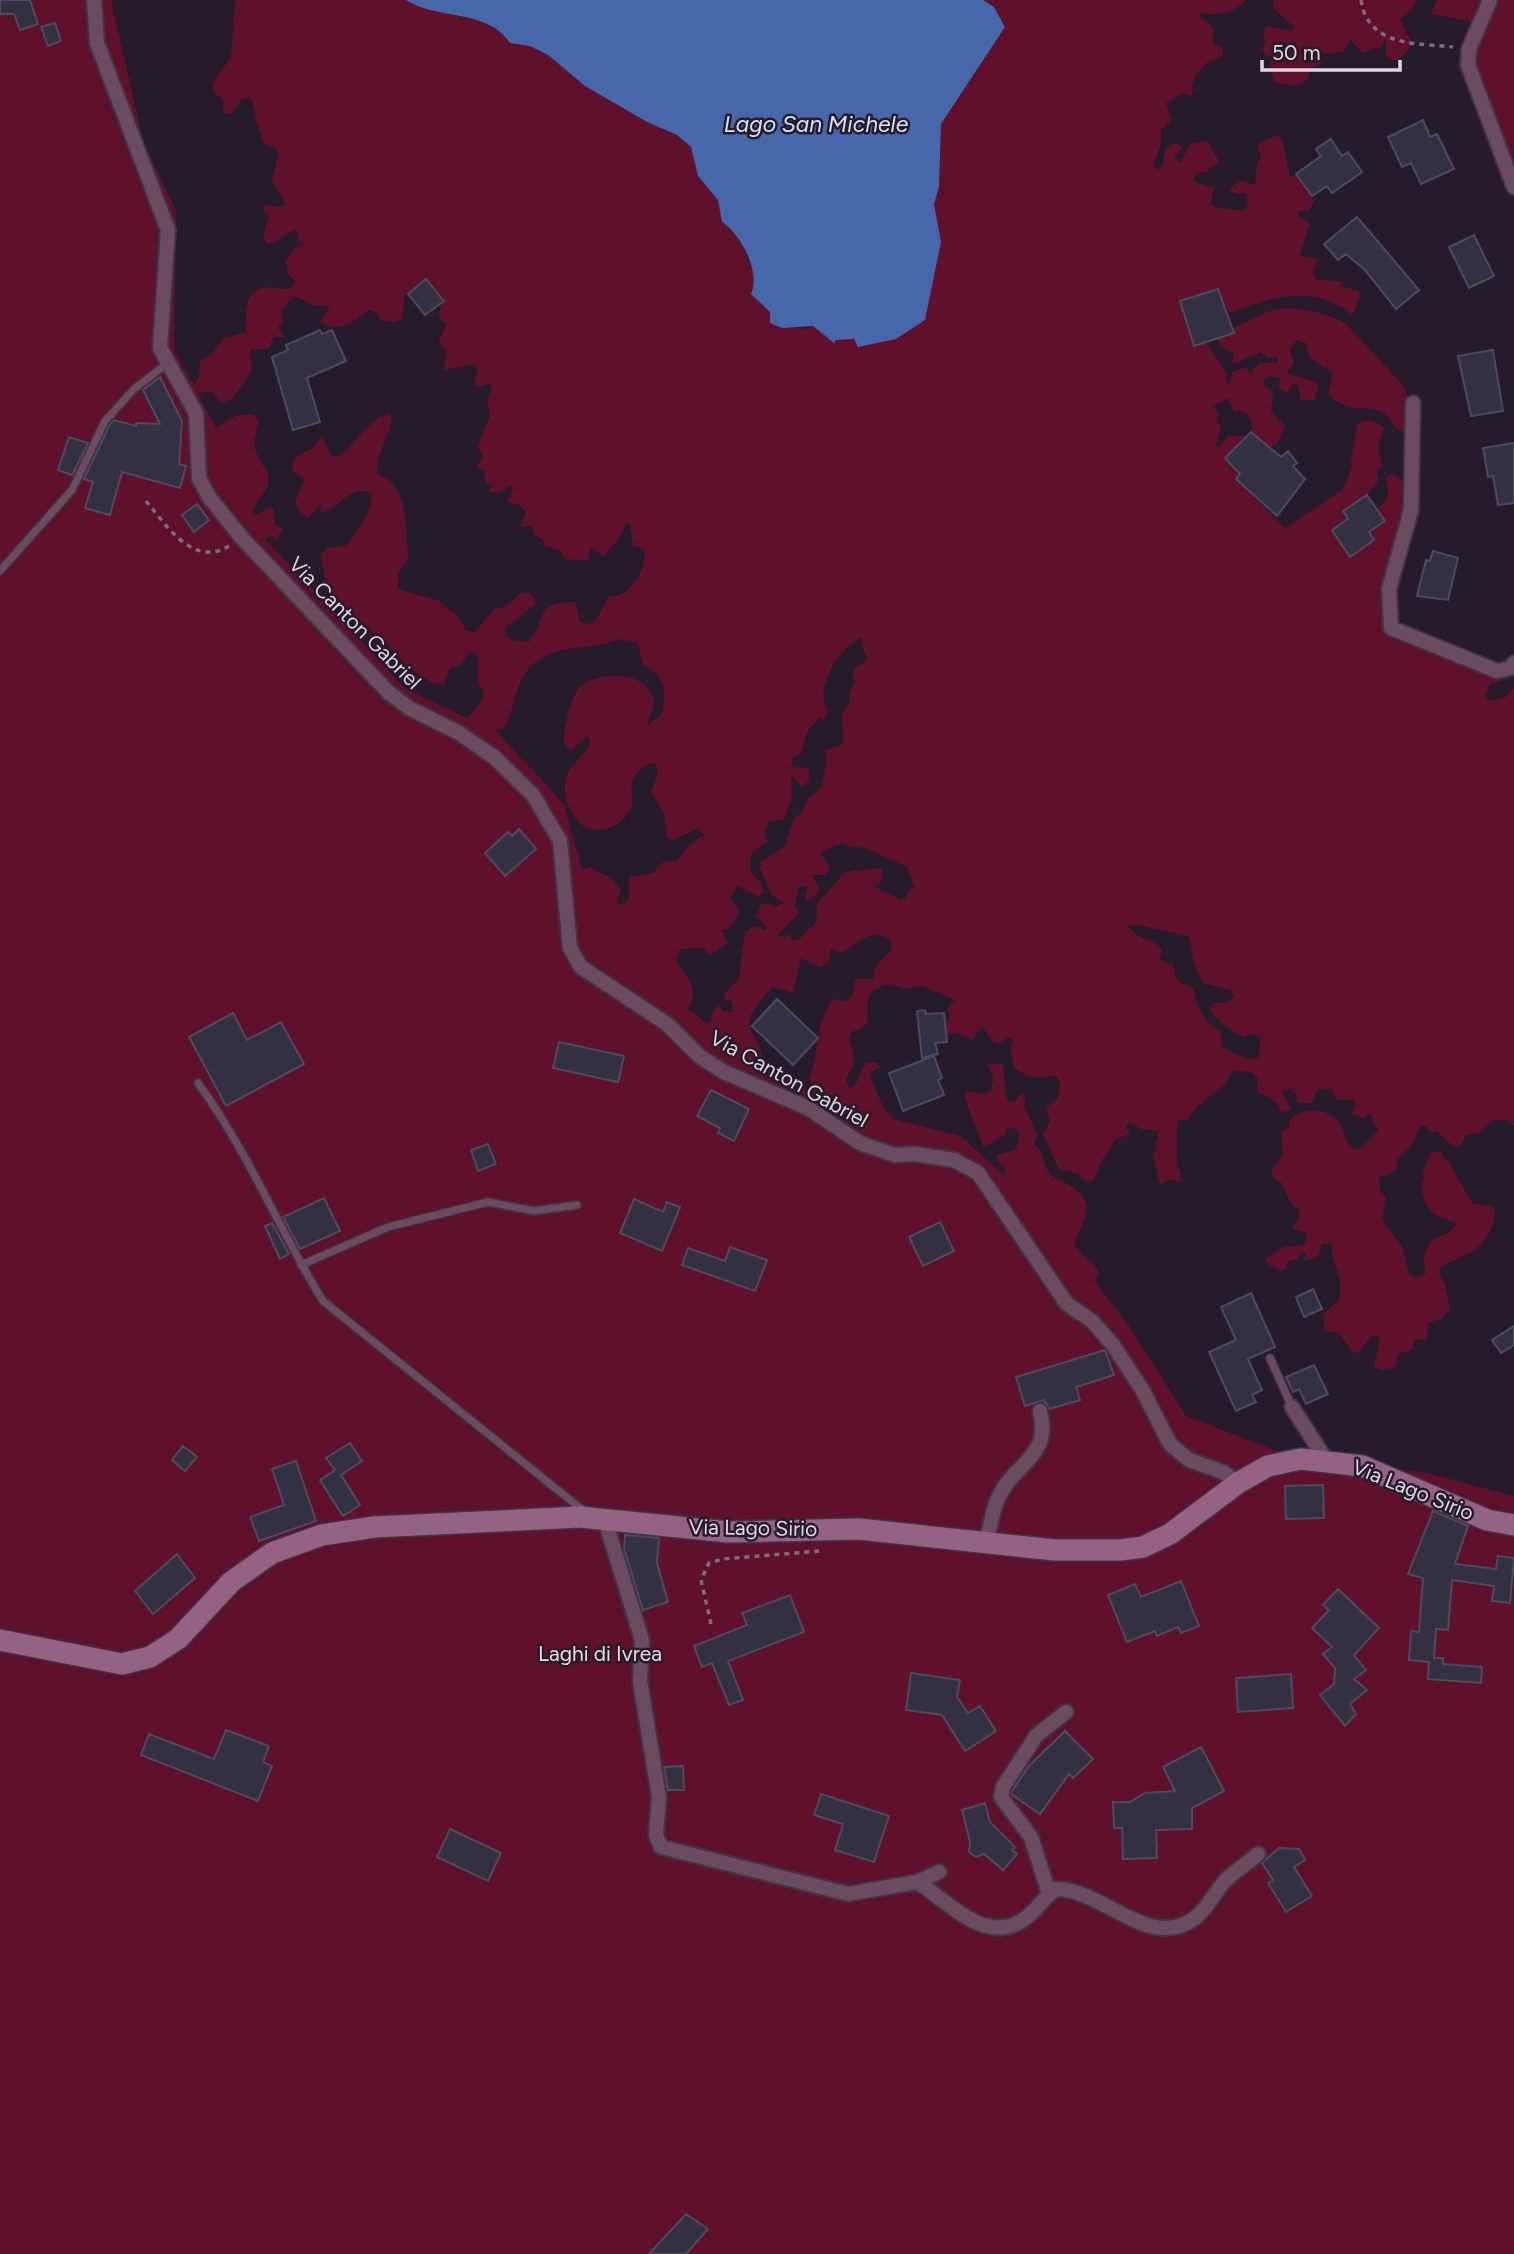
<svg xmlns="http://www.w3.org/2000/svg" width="1514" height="2254" viewBox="0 0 1514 2254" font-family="Figtree,sans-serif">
	<rect width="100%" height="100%" fill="#251b2a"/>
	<path fill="#5f102b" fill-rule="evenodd" d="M0 0H111L143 141 176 211 174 350 194 384 199 377 200 361 211 355 224 338 245 333C248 319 241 293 262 288 272 286 281 291 291 288L295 281 287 273 286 261 295 247H300L303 243 297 241V230C285 232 280 242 267 244L263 237 269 215 263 210 265 205 281 207 286 204 272 182 278 153 276 148 263 143C260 129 254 118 253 102L248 97 242 99 231 114H225L222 109 224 101 213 91 212 84 231 57 235 0H406C437 20 487 9 510 43L530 46 548 55 585 86 647 122 677 135 691 147 698 176 718 200 722 222 739 235 749 263 754 270 755 286 770 312V323L803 329 813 326 834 343 836 339H854L858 347 941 242 934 204 939 187 941 124 1005 27 994 7 983 0H1246C1233 14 1217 17 1200 12L1199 16 1213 27V43L1223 49V55L1206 64 1194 77 1192 96 1183 93 1166 103 1172 119 1161 131V144L1153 166 1158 169 1162 166 1166 148 1173 143 1183 147 1174 158 1180 163 1190 144 1207 141 1219 161 1215 166H1210L1208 172 1197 173 1193 181 1214 188 1211 204 1215 207 1244 211 1248 205 1246 194 1233 193 1229 189 1240 180 1255 185 1257 163 1261 157 1257 143 1279 135C1286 147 1286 164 1290 177L1296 174 1314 201 1309 211H1298V216L1310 223 1300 256 1318 259 1313 273 1316 279 1342 282 1343 287 1359 291 1360 296 1352 316C1317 282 1268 298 1229 313L1218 289 1206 342 1227 373 1226 382 1230 384 1232 372 1246 367 1250 373 1259 363H1278L1277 357 1268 358 1261 352 1235 364 1230 362 1234 356 1233 352 1221 348 1217 338 1234 333 1233 328C1246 323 1260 314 1274 310 1294 305 1326 313 1344 322L1404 386 1409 402 1406 433 1397 429 1385 413C1364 404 1348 414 1328 394L1333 373 1309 357 1306 344 1297 340 1289 349 1294 363 1287 373 1319 383 1314 400H1301L1298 384H1293L1287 393 1278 389 1280 378 1270 376 1264 379V386L1273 392 1271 411 1285 426 1277 443 1268 449 1251 432 1253 424 1246 413 1238 410 1234 413 1228 398 1212 407 1219 412 1217 419 1221 428 1215 447 1220 446 1228 436H1247L1225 458 1240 474 1236 479 1285 528 1342 490 1349 475 1357 425 1367 420 1380 424 1384 428 1378 447 1382 466 1377 472 1378 481 1367 495 1343 512 1348 519 1350 556 1374 540 1369 532 1385 521 1377 510 1388 496 1386 478 1390 474 1397 476 1405 485V492L1400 499 1406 506 1400 534 1394 541 1381 594 1385 630 1502 677V681L1490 684 1485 698 1491 701 1503 698 1514 688V1126L1507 1120H1493L1478 1134H1467L1460 1146 1452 1147 1438 1132 1427 1131V1126L1420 1127 1412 1145 1397 1160V1170L1379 1178 1380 1191 1386 1197 1382 1220 1402 1246 1409 1274 1416 1278 1426 1273 1423 1259 1431 1240 1448 1233 1457 1224C1452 1221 1447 1221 1441 1218 1414 1204 1420 1174 1431 1152H1442L1443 1158 1451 1162V1166L1473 1204 1492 1206 1495 1211C1491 1248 1470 1253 1440 1267V1277L1445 1282 1450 1309 1441 1319 1428 1323 1427 1340 1415 1339 1412 1350 1398 1354 1396 1367 1382 1370 1374 1367 1380 1340 1378 1336H1371L1359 1353 1352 1352 1339 1333 1325 1331 1323 1314 1340 1299V1279L1332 1255V1243L1322 1244 1318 1257 1304 1261 1306 1253 1303 1251 1297 1259 1287 1262V1268L1280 1271 1268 1264 1265 1259 1284 1247 1303 1245 1307 1240 1306 1232 1291 1228 1298 1221 1299 1209 1292 1205 1280 1182 1274 1179 1271 1171 1283 1155 1281 1131 1289 1128 1290 1119C1305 1107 1328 1107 1340 1124 1347 1135 1343 1145 1358 1150L1379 1130 1372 1122 1373 1117 1369 1114 1364 1118 1352 1114 1356 1105 1353 1100H1339L1333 1096 1332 1089H1318L1312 1103H1297L1296 1095 1290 1088 1282 1092 1291 1109 1281 1113 1278 1103 1258 1092 1257 1077 1250 1072 1233 1070 1227 1082 1197 1107 1188 1119 1177 1121V1160L1182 1182 1169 1179 1160 1185 1153 1156 1157 1148 1154 1145 1158 1140 1157 1131 1141 1129 1129 1122 1126 1126 1130 1134 1116 1139C1108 1151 1098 1167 1094 1180L1086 1182 1076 1173 1059 1169 1043 1134 1050 1121 1046 1108 1058 1098 1060 1083 1056 1076 1032 1078 1015 1069 1010 1050 1013 1040 1008 1037 999 1044 993 1042 982 1026 972 1040 957 1033 946 1035 945 1021H950L948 1007 955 1000 922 986 905 989 891 984C864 990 868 999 868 1021L861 1029 851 1032C847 1044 853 1045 854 1056 855 1067 849 1071 846 1080L849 1087 854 1086 866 1062H878L880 1067 869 1074 884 1109 894 1119 960 1136 1005 1176V1168L999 1163 996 1155 1016 1150 1019 1136 1017 1129 1007 1128 1006 1134 984 1148 964 1096 966 1091 985 1094 991 1091 993 1077 987 1064H1003L1007 1102 1016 1101 1019 1094 1025 1093V1107L1037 1135 1034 1143 1041 1152 1048 1172C1053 1178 1059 1179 1066 1183 1101 1201 1083 1220 1074 1243 1080 1256 1092 1260 1099 1272L1095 1281 1129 1326 1186 1416 1277 1451 1426 1473 1514 1496V2254H0ZM427 279 443 301 438 316 446 324 439 342 446 350 444 370 474 364 478 370 474 382 478 387 490 383 492 386 487 403 490 416 477 446 483 456 477 467 486 472 484 478 486 483 493 484 489 492 500 493 509 486 513 489 507 502 518 504 526 512 521 527 532 526 535 536 542 539 546 547 558 549 565 559 588 561 591 547 603 557 620 537 626 523H630L633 546 644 549C647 568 635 586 619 596H609L597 619 590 624 580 622 575 602C531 600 548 626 527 642L515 641 505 635 506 627 535 605 534 597 527 592 519 594 507 606 494 609 475 632 466 630 458 616 439 601 398 589V573L409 558C404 534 410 502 391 482 387 478 381 476 377 473 376 450 394 432 391 413 371 415 355 446 338 457L331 456 322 436 311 449 296 456 292 466 294 472 305 479 296 498V507L307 518 321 504V513C341 507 348 486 372 492 371 515 359 527 347 545L327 548 321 555 327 590 348 617 368 626 377 641 388 645 410 669 431 682 444 685 450 668 460 665 470 651 477 654 478 685 484 692 481 702 467 718 406 689 265 539 271 535 276 542 283 528 275 525 274 509 269 507 259 514 253 513C254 503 265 495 268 484 271 468 259 463 255 449 251 434 266 427 253 414L237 415 216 428 198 393 212 391 222 403 233 398 252 371 250 349H268L275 337H284L278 326 283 323 282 311 294 296 315 306H330L320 322C341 335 354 319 370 310L379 315 380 320 395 322 402 319 405 295ZM862 637 861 646 868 659 855 668 852 676 855 681 849 693 850 702 842 714 843 741 840 746 825 750 827 760 821 788 808 798 801 814 794 817 785 847 762 861 760 869 772 896 784 902 775 907 767 903 761 904 756 917 767 927 765 930 754 926 745 932 739 978 724 994 725 1000 731 1001 733 1012 723 1011 720 1005 713 1010 711 1021 706 1023 688 1008C701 990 685 974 676 960L680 949 704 948 710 955 728 943 721 929H728L740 912 730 897 738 886 758 897 764 893 762 885 750 870 751 854 767 842 765 831 769 821 784 820 792 795 791 776 803 787 809 780V768L791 767 793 758 801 753 807 732 821 716 824 722 828 710C813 688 840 647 862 637ZM621 639 638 643 643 665C667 675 666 693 661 715L648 725C649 713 658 707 652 695 641 670 598 671 580 687 571 695 563 730 564 743L571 751 587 736 590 742C586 754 572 763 567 774 559 792 571 820 588 829 607 833 623 824 632 807 633 782 626 779 650 763L656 764 658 773 651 793 664 813 667 837 673 840 699 828 704 835 690 844 676 861 663 862 653 873 629 877V897L625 903 620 904 617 903 621 889 609 877 590 867 582 870 564 804 495 730 503 729C514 714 513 694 523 677 544 641 587 652 621 639ZM842 843C852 850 860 845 870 850 881 855 893 861 907 867L914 887 908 891 906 899H899L875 887 883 878 882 868 845 872 817 904 816 922 797 940H791V934L784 937 777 935 800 913 795 905 799 886 808 887 805 901 811 900 820 890 812 875H826L830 867 820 853ZM1136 925 1189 936 1194 964 1203 983 1230 990 1234 997 1228 1003H1213L1209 1008C1218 1023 1228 1028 1243 1037L1252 1034 1260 1036 1259 1057 1247 1059 1222 1047 1221 1032C1202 1020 1198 1009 1193 988 1179 981 1176 984 1174 966L1160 959 1162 950C1153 937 1140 942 1128 926ZM875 934 891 940V950L876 965 873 979H855L852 996 846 1001 833 999C814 1023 820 1052 809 1079L813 1091 760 1066C770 1029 723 1038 773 987L793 993 801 958 821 968C831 963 830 958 830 948L841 953C854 947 861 937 875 934Z
		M1274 0H1417L1411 11 1400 19 1412 43 1406 53 1395 61 1386 57V39L1379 48 1362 53 1350 39 1344 52 1321 54 1323 63 1310 69 1308 79 1299 86 1275 83 1270 71 1271 56 1264 55 1263 48 1266 43 1263 36 1266 26 1291 31 1294 27 1273 8Z
		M1437 0H1482L1473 22 1431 14Z
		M1514 0V174L1475 71 1477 40 1499 0Z"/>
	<path fill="#4767ab" d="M406 0H983L994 7 1005 27 941 124 939 187 934 204 941 242 925 320 896 339 858 347 854 339 836 340 834 343 813 326 782 328 770 323V312L751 294C761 273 741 234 722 222L718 200 698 176 691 147 677 135 647 122 585 86 548 55 530 46 510 43C488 9 437 20 406 0Z"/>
	<path fill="#323041" stroke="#4d4b5e" stroke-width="2" d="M0 0H30L38 24 20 30 14 14H0Z
		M55 23 61 41 48 46 41 27Z
		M1423 120 1430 137 1437 134 1454 169 1421 184 1411 163 1402 167 1388 137Z
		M1331 139 1342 156 1348 152 1362 172 1332 193 1327 186 1312 196 1296 174 1321 156 1316 149Z
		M1357 217 1419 290 1396 309 1365 270 1346 254 1338 260 1324 244Z
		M1474 235 1494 276 1469 288 1449 247Z
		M426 279 444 301 425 315 408 294Z
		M1218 289 1234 333 1194 346 1180 301Z
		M320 330 322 334 332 330 346 361 307 378 320 422 293 430 272 357 288 350 286 345Z
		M1493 350 1503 411 1471 416 1458 356Z
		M160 377 182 421 179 464 186 466 180 488 122 472 110 515 85 508 93 482 84 479 110 424 114 420 136 426V423L160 424 143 390Z
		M1251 432 1281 457 1288 451 1297 463 1293 466 1305 479 1277 516 1236 479 1240 474 1225 458Z
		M69 437 88 443 72 475 58 470Z
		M1514 443V503L1498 505 1493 476 1488 477 1483 448Z
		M1367 495 1385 521 1369 532 1374 540 1350 557 1332 530 1348 519 1343 511Z
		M197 504 209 520 194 532 182 515Z
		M1433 551 1458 558 1448 600 1417 596 1426 560 1430 561Z
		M519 829 536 849 505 876 485 853 508 832 512 836Z
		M777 999 818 1038 793 1065 752 1026Z
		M925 1010 926 1014 944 1013 947 1042 935 1043 938 1054 922 1058 917 1011Z
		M233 1013 247 1040 281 1022 304 1064 226 1106 189 1037Z
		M559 1042 624 1056 618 1082 553 1068Z
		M934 1056 942 1078 938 1080 944 1095 903 1111 889 1073Z
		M711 1090 749 1109 734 1141 718 1133 720 1128 697 1116Z
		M488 1144 496 1164 478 1171 471 1150Z
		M324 1198 340 1231 300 1249 283 1217Z
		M634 1199 663 1212 667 1202 680 1207 662 1251 620 1233Z
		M940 1222 954 1251 923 1266 909 1237Z
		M272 1223 289 1254 280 1259 265 1226Z
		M730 1247 767 1260 755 1291 682 1265 688 1248 725 1261Z
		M1313 1289 1322 1309 1304 1317 1296 1297Z
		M1251 1293 1275 1347 1248 1359 1262 1390 1252 1395 1256 1402 1236 1411 1209 1352 1236 1340 1221 1307Z
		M1514 1326V1345L1501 1353 1492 1340Z
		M1105 1350 1114 1375 1076 1387 1080 1400 1049 1409 1044 1400 1025 1406 1016 1377Z
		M1314 1365 1328 1394 1306 1404 1299 1389 1293 1392 1286 1377Z
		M350 1443 362 1461 341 1475 360 1505 343 1516 320 1480 335 1470 326 1458Z
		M183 1446 197 1457 185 1471 172 1460Z
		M296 1461 316 1521 259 1541 250 1517 284 1505 272 1469Z
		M1323 1485 1324 1518 1286 1519 1285 1486Z
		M1433 1511 1468 1526 1455 1564 1496 1569 1498 1556 1514 1558 1510 1603 1492 1601 1494 1586 1452 1580 1448 1630 1436 1629 1434 1658H1443V1664L1482 1667 1481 1683 1428 1679 1429 1662 1409 1660 1411 1631 1419 1632 1423 1578 1408 1574Z
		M625 1535 659 1538 657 1563 668 1602 643 1610 624 1549Z
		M177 1554 195 1578 153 1614 135 1591Z
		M1181 1581 1199 1626 1181 1633 1178 1627 1157 1636 1155 1631 1127 1642 1108 1595 1135 1584 1141 1597Z
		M1338 1589 1379 1628 1354 1655 1366 1670 1354 1679 1367 1690 1350 1704 1356 1714 1345 1726 1320 1695 1334 1684 1335 1668 1323 1654 1332 1647 1312 1628 1329 1610 1323 1605Z
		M790 1595 804 1632 728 1661 743 1700 729 1705 712 1663 702 1667 694 1646 747 1625 742 1613Z
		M911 1673 960 1680 957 1697 968 1713 980 1706 996 1731 965 1751 942 1715 906 1710Z
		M1291 1674 1293 1708 1238 1712 1236 1678Z
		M226 1730 269 1746 263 1762 272 1766 258 1801 141 1755 149 1734 214 1759Z
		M1065 1731 1093 1759 1073 1778 1069 1774 1040 1814 1011 1794 1012 1791 1029 1766Z
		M1201 1747 1224 1791 1192 1808V1829L1156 1830 1157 1858 1123 1859 1122 1828H1114L1113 1802H1130L1145 1793 1175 1791 1163 1767Z
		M683 1766 684 1790H668L664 1767Z
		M821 1794 889 1816 874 1862 835 1850 843 1824 814 1815Z
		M985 1803 990 1822 1015 1847 1012 1850 1017 1854 1003 1870 984 1854 976 1857 969 1852 970 1842 962 1810Z
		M450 1829 501 1853 488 1881 437 1857Z
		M1279 1848 1299 1849 1305 1860 1294 1867 1312 1896 1286 1912 1268 1883 1273 1880 1262 1863Z
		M686 2214 708 2229 686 2254H649Z"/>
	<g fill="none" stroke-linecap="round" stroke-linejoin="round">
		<g stroke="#3f3544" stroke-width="10">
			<path id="lane" d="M0 571 72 490 105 421 134 389 168 363
				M198 1083C248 1151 279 1230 323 1301L585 1512
				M301 1265 388 1227 488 1202 534 1211 577 1205
				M1270 1358 1292 1407"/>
		</g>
		<g stroke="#3f3544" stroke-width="18">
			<path id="street" d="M94 0 97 43 168 230 160 348 196 413 199 478 209 497 242 538 389 693 409 708 459 733 494 757 533 795 560 841 570 948 581 967 667 1024 699 1056 724 1072 808 1108 860 1143 895 1155 914 1154 954 1160 978 1173 1067 1304 1092 1321 1113 1345 1143 1391 1170 1444 1189 1460 1223 1472 1238 1483
				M1490 0 1469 49 1468 65 1514 187
				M1413 403 1411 510 1389 589 1391 628 1497 671 1511 668 1514 663
				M1292 1407 1326 1460
				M605 1520 642 1640 640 1681 659 1797 656 1835 661 1847 848 1894 917 1882C946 1899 981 1943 1020 1922 1035 1914 1042 1898 1056 1889 1103 1889 1149 1952 1195 1918 1207 1909 1215 1892 1225 1881 1234 1871 1248 1863 1258 1854
				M984 1544C992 1529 991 1511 999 1496 1015 1462 1052 1457 1040 1411
				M917 1882 939 1872
				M1049 1893 1031 1837 1001 1797 1003 1787 1036 1736 1066 1712"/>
		</g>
		<g stroke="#3f3544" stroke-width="24">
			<path id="secondary" d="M0 1640 122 1664 150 1657 178 1639 231 1582 272 1553 322 1535 374 1527 580 1517 728 1532 859 1529 1054 1550H1121L1143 1547 1170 1534 1238 1483 1268 1466 1301 1459 1362 1466 1487 1520 1514 1525"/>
		</g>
		<path stroke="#79707d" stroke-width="3.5" stroke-dasharray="5 5" stroke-linecap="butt" d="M1361 0C1368 47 1416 43 1453 47
			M146 501C166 525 193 568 229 546
			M711 1624 701 1580 709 1563 723 1559 819 1551"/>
		<use href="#lane" stroke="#6a4b5f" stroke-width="7"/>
		<use href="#street" stroke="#6a4b5f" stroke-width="14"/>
		<use href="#secondary" stroke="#946283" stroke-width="21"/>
	</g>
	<g text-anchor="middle" stroke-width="5" stroke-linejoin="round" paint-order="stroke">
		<g font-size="21" fill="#dfd8e2" stroke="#251b2a">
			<text transform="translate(355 623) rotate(45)" y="7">Via Canton Gabriel</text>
			<text transform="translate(789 1079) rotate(29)" y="7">Via Canton Gabriel</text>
			<text transform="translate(1413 1490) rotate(22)" y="7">Via Lago Sirio</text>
			<text transform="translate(753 1528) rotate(1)" y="7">Via Lago Sirio</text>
		</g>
		<g font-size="21" fill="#f2d8dc" stroke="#251b2a">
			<text x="600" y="1661">Laghi di Ivrea</text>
		</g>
		<g font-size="23" font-style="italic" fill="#d8e2f6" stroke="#251b2a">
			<text x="816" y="132">Lago San Michele</text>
		</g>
	</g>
	<path d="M1262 60v10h138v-10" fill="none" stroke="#dfd8e2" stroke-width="3.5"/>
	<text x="1272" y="60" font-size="21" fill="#dfd8e2" stroke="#251b2a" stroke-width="5" paint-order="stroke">50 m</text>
</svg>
